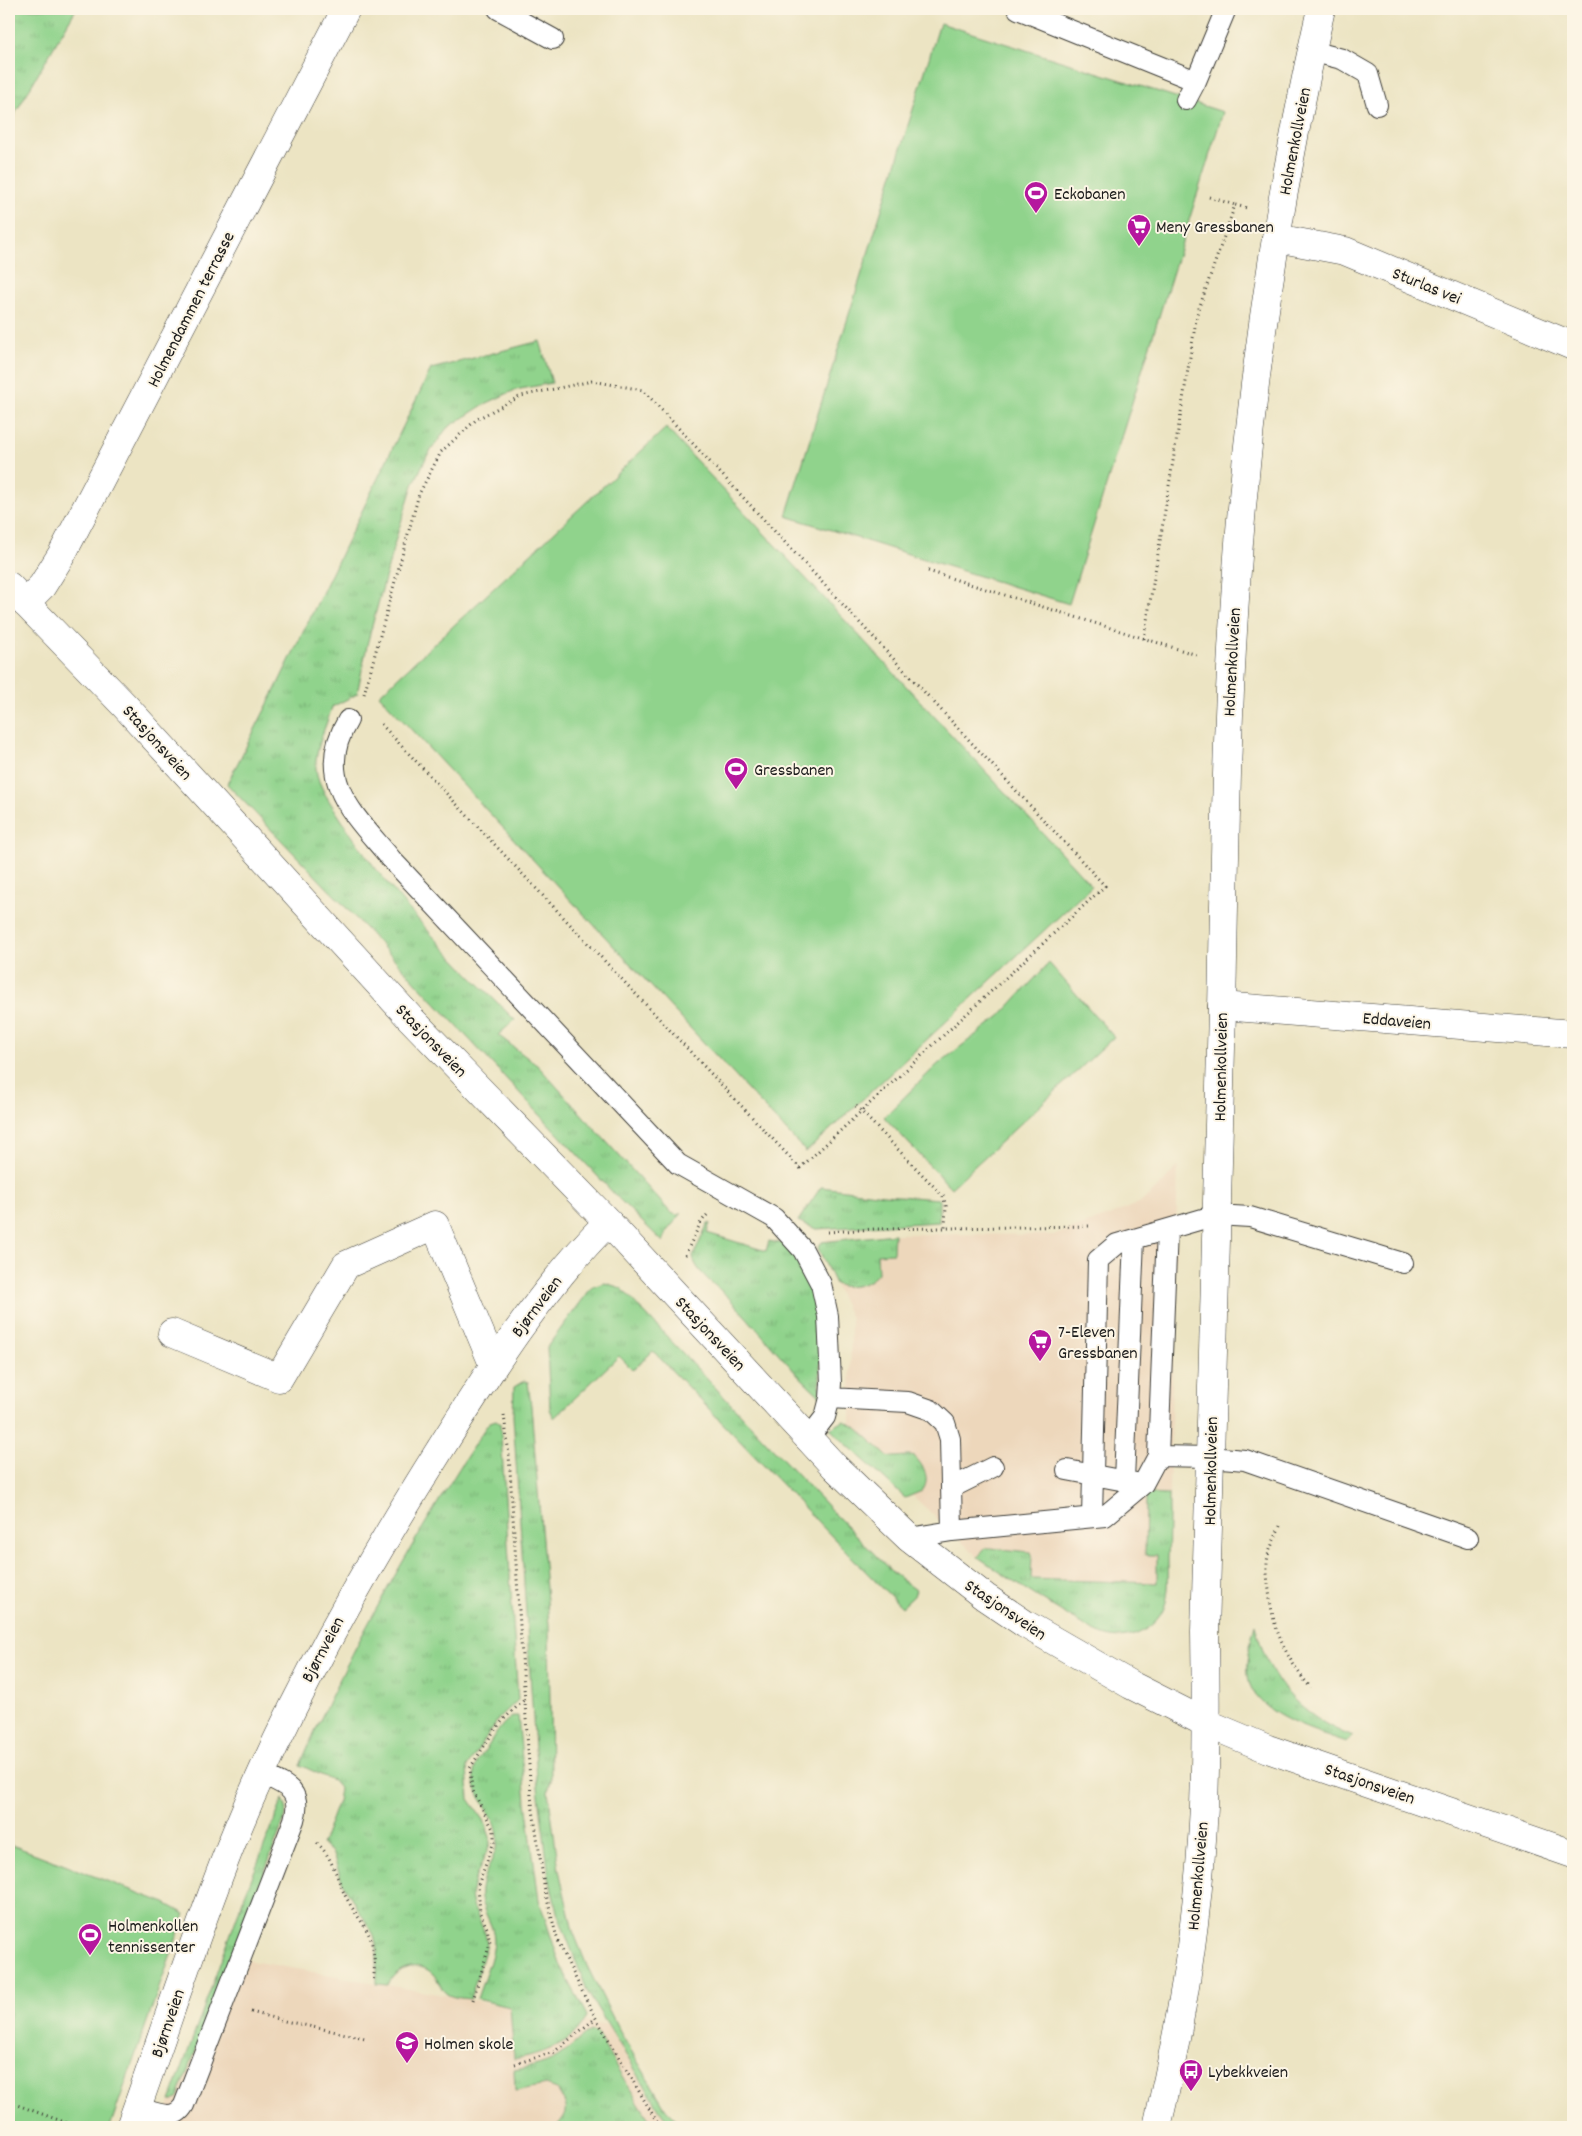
<svg xmlns="http://www.w3.org/2000/svg" width="1582" height="2136" viewBox="0 0 1582 2136" font-family="Dekko,sans-serif">
	<style>
		.built { fill: #edd7bb }
		.grass { fill: url(#grass-tufts); stroke: #567854 }
		.pitch { fill: #90d38c; stroke: #567854 }
		.lines { fill: none; stroke-linecap: round; stroke-linejoin: round }
		.service-casing { stroke: #3b3a35; stroke-width: 22 }
		.minor-casing { stroke: #3b3a35; stroke-width: 29 }
		.tertiary-casing { stroke: #3b3a35; stroke-width: 29 }
		.secondary-casing { stroke: #3b3a35; stroke-width: 29 }
		.path { stroke: #3b3a35; stroke-width: 3; stroke-dasharray: 1 4; stroke-linecap: butt }
		.service { stroke: #fff; stroke-width: 20 }
		.minor { stroke: #fff; stroke-width: 28 }
		.tertiary { stroke: #fff; stroke-width: 28 }
		.secondary { stroke: #fff; stroke-width: 28 }
		.labels { text-anchor: middle; stroke-width: 4; stroke-linejoin: round; paint-order: stroke }
		.street-label { font-size: 18px; fill: #1c1c1c; stroke: #fcf5e5 }
		.poi-label { font-size: 18px; fill: #1c1c1c; stroke: #fcf5e5; text-anchor: start }
	</style>
	<defs>
		<pattern id="grass-tufts" width="24" height="20" patternUnits="userSpaceOnUse" patternTransform="scale(1.25)"><rect width="24" height="20" fill="#90d38c"/><path d="M3 7l-1-3M5 7V3M7 7l1-3M15 17l-1-3M17 17v-4M19 17l1-3" fill="none" stroke="#7cb578"/></pattern>
	</defs>
	<rect width="100%" height="100%" fill="#fcf5e5"/>
	<filter id="ink" filterUnits="userSpaceOnUse"><feTurbulence type="fractalNoise" baseFrequency=".02" numOctaves="2"/><feDisplacementMap in="SourceGraphic" scale="10" xChannelSelector="R" yChannelSelector="G"/><feConvolveMatrix kernelMatrix="1 2 1 2 8 2 1 2 1" color-interpolation-filters="sRGB"/></filter>
	<filter id="wash" filterUnits="userSpaceOnUse"><feTurbulence type="fractalNoise" baseFrequency=".0096" numOctaves="4" result="noise"/><feDisplacementMap in="SourceGraphic" scale="20" xChannelSelector="R" yChannelSelector="G"/><feGaussianBlur stdDeviation="1.12" result="paint"/><feColorMatrix in="noise" values="0 0 0 0 0 0 0 0 0 0 0 0 0 0 0 0 0 1.4 0 .05"/><feComposite in="paint" operator="in"/></filter>
	<g filter="url(#wash)">
		<rect width="100%" height="100%" fill="#ece4c3"/>
		<!-- built -->
		<path class="built" d="M1178,1165L1169,1495L1148,1494L1146,1499L1145,1555H1157V1584L1030,1579L1032,1554L986,1548L978,1557L912,1495L922,1491L927,1480L925,1472L915,1457L908,1455L893,1458L887,1456L850,1423L851,1318L820,1253L819,1244L827,1240L894,1234L1055,1235L1109,1216L1141,1202L1164,1182Z
			M223,1956L477,2001L608,2026L670,2127H161Z"/>
		<!-- grass -->
		<path class="grass" d="M9,9H76L9,124Z
			M540,341L552,383L515,390L483,405L447,428L427,456L413,485L396,538L368,641L357,694L332,707C327,724 314,751 316,769C318,786 330,802 339,816C387,892 451,957 515,1020L498,1035L538,1066L671,1213L677,1215L682,1213L667,1231L663,1242L619,1199L337,898L227,784L274,692L431,369Z
			M821,1187L884,1195L939,1199V1222L816,1229L798,1221Z
			M710,1223L707,1233L766,1251L769,1241L789,1245C794,1252 800,1259 804,1267C826,1304 819,1355 820,1396C786,1365 759,1330 728,1297C717,1286 696,1273 693,1257L707,1225Z
			M894,1234L893,1253L877,1254L878,1273C869,1285 849,1290 835,1284L818,1248L822,1242Z
			M605,1283L621,1288L832,1511L893,1573L916,1590L914,1596L902,1607L874,1580L653,1351L633,1370L619,1356L554,1418L550,1409L547,1347L592,1287Z
			M524,1381L528,1382L531,1406L549,1625L551,1781L548,1791L559,1870L573,1931L587,1966L620,2032L666,2109L684,2127H673L661,2112L588,1993L557,1912L549,1877L537,1779L513,1416L514,1387Z
			M496,1420L500,1423L501,1435L518,1700L499,1718L467,1767L469,1799L484,1820L490,1837V1844L474,1881L471,1896L473,1906L485,1933L487,1944L470,1999C462,1998 453,1998 447,1994C440,1989 439,1980 433,1974C419,1960 395,1967 388,1985L377,1984V1948L374,1935L343,1884L332,1852L322,1844L338,1801L340,1789L332,1780L300,1765C351,1646 415,1536 485,1428L490,1422Z
			M844,1421L856,1427L887,1456C896,1459 905,1454 915,1457C924,1466 931,1480 922,1491L905,1498L830,1429Z
			M1148,1494L1169,1495C1169,1516 1169,1538 1168,1559C1168,1575 1170,1593 1164,1608C1156,1628 1129,1643 1107,1636C1093,1632 1080,1623 1067,1615C1036,1597 1007,1577 978,1557L986,1548H990L1030,1552L1032,1554L1031,1579L1157,1583V1555H1145L1146,1499Z
			M1255,1624C1268,1681 1298,1715 1353,1737L1347,1742C1318,1732 1262,1717 1250,1685C1244,1670 1251,1639 1255,1624Z
			M514,1716H518L526,1802L539,1900L560,1964L587,2016C577,2042 539,2055 514,2059L510,2007L477,1999C482,1982 494,1957 494,1940C494,1922 478,1908 481,1889C483,1872 497,1856 498,1839C499,1814 467,1794 475,1768C477,1760 484,1752 489,1745C495,1735 503,1721 514,1716Z
			M283,1799L287,1810L285,1818L178,2097L174,2101H170L243,1900Z
			M591,2031L596,2032L617,2068L654,2127H556C571,2110 568,2108 557,2089L546,2085L515,2091L514,2070C531,2067 549,2064 563,2053C573,2046 580,2037 591,2031Z"/>
		<!-- pitch -->
		<path class="pitch" d="M940,23L1223,112L1069,604L786,516Z
			M666,428L1092,886L806,1152L379,695Z
			M1049,963L1114,1037L951,1188L884,1117L937,1065L1000,1016Z
			M9,1844L165,1903L185,1914L110,2127H9Z"/>
	</g>
	<g filter="url(#ink)">
		<g class="lines">
			<!-- service casing -->
			<g class="service-casing">
				<path id="service" d="M498,9L553,39
					M1018,9L1196,81L1226,9
					M1311,51L1342,59L1368,74L1377,105
					M1186,100L1196,81
					M348,720C312,780 356,816 392,860L678,1164L774,1218L803,1250L821,1284L828,1316L831,1383L830,1398L825,1417L808,1439
					M830,1398L908,1402L931,1410L945,1423L950,1439L952,1531
					M1158,1456L1167,1230
					M1067,1470L1136,1483
					M1124,1480L1134,1239
					M951,1488L993,1467
					M1092,1517L1098,1260L1117,1244L1216,1215L1250,1217L1403,1263
					M909,1538L952,1531L1105,1516L1143,1484L1158,1456L1210,1457L1245,1460L1468,1538
					M137,2107C155,2112 174,2123 184,2105L294,1820C303,1790 286,1785 262,1774"/>
			</g>
			<!-- minor casing -->
			<g class="minor-casing">
				<path id="minor" d="M1276,238L1345,251L1573,346
					M25,603L42,586L62,554L346,9
					M1222,1006L1573,1034
					M172,1333L279,1378L346,1265L435,1225L493,1364
					M130,2127C166,2028 197,1927 237,1830C292,1697 363,1572 439,1451C490,1370 540,1290 608,1222"/>
			</g>
			<!-- tertiary casing -->
			<g class="tertiary-casing">
				<path id="tertiary" d="M9,586L125,706L411,1019L608,1222L835,1467L909,1538L985,1597L1025,1624L1131,1685L1206,1723L1268,1749L1573,1854"/>
			</g>
			<!-- secondary casing -->
			<g class="secondary-casing">
				<path id="secondary" d="M1157,2127C1182,2022 1199,1914 1204,1806C1206,1748 1206,1690 1205,1632C1211,1425 1217,1217 1222,1010C1225,867 1226,726 1236,584C1249,391 1278,197 1321,9"/>
			</g>
			<!-- path -->
			<path class="path" d="M1209,197L1235,205
				M928,571L1197,655
				M1144,639L1197,314L1235,205L1247,208
				M364,694L419,494L441,452L477,419L521,396L592,381L643,390L1105,886L800,1168L379,722
				M856,1106L943,1196L946,1206L945,1228
				M828,1232L874,1229L1089,1226
				M685,1255L701,1222L707,1215
				M504,1415L509,1455L531,1796L545,1891L557,1938L569,1965L593,2013L660,2127
				M1280,1526C1276,1536 1271,1546 1268,1555C1266,1566 1267,1579 1269,1590C1272,1628 1286,1659 1311,1688
				M317,1843C335,1859 337,1884 350,1904C357,1917 369,1929 372,1944C375,1957 375,1970 373,1983
				M473,2000L490,1943L487,1928L480,1913L478,1885L494,1842V1831L472,1789L470,1768L494,1731L505,1718L524,1700
				M251,2012L285,2021L365,2038
				M515,2064L554,2052L596,2018
				M9,2102L78,2127"/>
			<!-- service -->
			<use href="#service" class="service"/>
			<!-- minor -->
			<use href="#minor" class="minor"/>
			<!-- tertiary -->
			<use href="#tertiary" class="tertiary"/>
			<!-- secondary -->
			<use href="#secondary" class="secondary"/>
		</g>
	</g>
	<!-- icons -->
	<defs>
		<g id="stadium-pin" transform="scale(1.25)"><path d="M0 17L-7.5 6A9.5 9.5 0 1 1 7.5 6Z" fill="#b5179e" stroke="#fcf5e5"/><path d="M0-5a6.5 5 0 1 0 0 10a6.5 5 0 1 0 0-10ZM-3.5-1.8h7v3.6h-7Z" fill="#fff"/></g>
		<g id="supermarket-pin" transform="scale(1.25)"><path d="M0 17L-7.5 6A9.5 9.5 0 1 1 7.5 6Z" fill="#b5179e" stroke="#fcf5e5"/><path d="M-6-5.5h2.5l.6 2H6L4.5 2H-2.5L-4.4-4H-6ZM-1.5 3.2a1.3 1.3 0 1 0 .1 0ZM3 3.2a1.3 1.3 0 1 0 .1 0Z" fill="#fff"/></g>
		<g id="school-pin" transform="scale(1.25)"><path d="M0 17L-7.5 6A9.5 9.5 0 1 1 7.5 6Z" fill="#b5179e" stroke="#fcf5e5"/><path d="M0-5L7-2L0 1L-7-2ZM-4 1L0 2.5L4 1V4Q0 6-4 4Z" fill="#fff"/></g>
		<g id="bus-pin" transform="scale(1.25)"><path d="M0 17L-7.5 6A9.5 9.5 0 1 1 7.5 6Z" fill="#b5179e" stroke="#fcf5e5"/><path d="M-5-6H5V4H4V6H2V4H-2V6H-4V4H-5ZM-3.5-4V0h7V-4ZM-3.5 1.2v1.5H-2V1.2ZM2 1.2v1.5H3.5V1.2Z" fill="#fff"/></g>
	</defs>
	<g fill-rule="evenodd">
		<use href="#stadium-pin" x="1036" y="193"/>
		<use href="#supermarket-pin" x="1139" y="226"/>
		<use href="#stadium-pin" x="736" y="769"/>
		<use href="#supermarket-pin" x="1040" y="1341"/>
		<use href="#stadium-pin" x="90" y="1935"/>
		<use href="#school-pin" x="407" y="2043"/>
		<use href="#bus-pin" x="1191" y="2071"/>
	</g>
	<g class="labels">
		<!-- street labels -->
		<g class="street-label">
			<text transform="translate(1294 141) rotate(-79)" y="6">Holmenkollveien</text>
			<text transform="translate(1427 285) rotate(22)" y="6">Sturlas vei</text>
			<text transform="translate(190 309) rotate(-63)" y="6">Holmendammen terrasse</text>
			<text transform="translate(1231 662) rotate(-87)" y="6">Holmenkollveien</text>
			<text transform="translate(158 742) rotate(48)" y="6">Stasjonsveien</text>
			<text transform="translate(1397 1020) rotate(5)" y="6">Eddaveien</text>
			<text transform="translate(432 1040) rotate(46)" y="6">Stasjonsveien</text>
			<text transform="translate(1220 1067) rotate(-89)" y="6">Holmenkollveien</text>
			<text transform="translate(536 1306) rotate(-53)" y="6">Bjørnveien</text>
			<text transform="translate(711 1333) rotate(47)" y="6">Stasjonsveien</text>
			<text transform="translate(1210 1471) rotate(-89)" y="6">Holmenkollveien</text>
			<text transform="translate(1006 1609) rotate(34)" y="6">Stasjonsveien</text>
			<text transform="translate(322 1649) rotate(-62)" y="6">Bjørnveien</text>
			<text transform="translate(1370 1783) rotate(19)" y="6">Stasjonsveien</text>
			<text transform="translate(1197 1876) rotate(-85)" y="6">Holmenkollveien</text>
			<text transform="translate(167 2023) rotate(-71)" y="6">Bjørnveien</text>
		</g>
		<!-- poi labels -->
		<g class="poi-label">
			<text x="1054" y="199">Eckobanen</text>
			<text x="1156" y="232">Meny Gressbanen</text>
			<text x="754" y="775">Gressbanen</text>
			<text x="1058" y="1337">7-Eleven<tspan x="1058" dy="21">Gressbanen</tspan></text>
			<text x="108" y="1931">Holmenkollen<tspan x="108" dy="21">tennissenter</tspan></text>
			<text x="424" y="2049">Holmen skole</text>
			<text x="1208" y="2077">Lybekkveien</text>
		</g>
	</g>
	<!-- margin -->
	<rect width="1582" height="2136" fill="none" stroke="#fcf5e5" stroke-width="30"/>
</svg>
